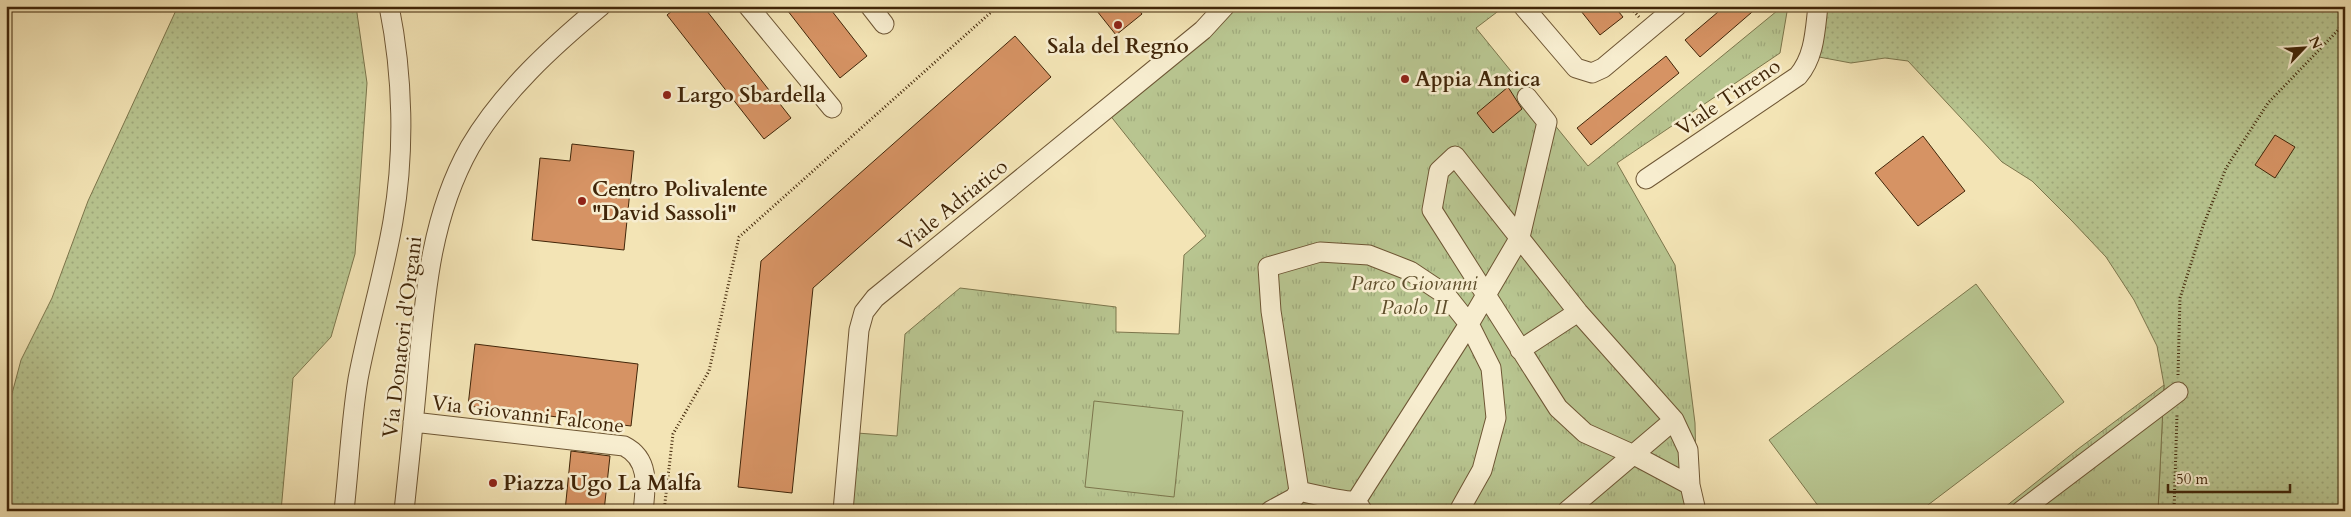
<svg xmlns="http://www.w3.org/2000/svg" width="2351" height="517" viewBox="0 0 2351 517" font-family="Cardo,serif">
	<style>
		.grass { fill: url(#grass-dots); stroke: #7c764c }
		.park { fill: url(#park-tufts); stroke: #7c764c }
		.garden { fill: #b8c590; stroke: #7c764c }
		.building { fill: #d69364; stroke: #412609 }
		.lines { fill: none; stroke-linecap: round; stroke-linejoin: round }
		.minor-casing { stroke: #6e5634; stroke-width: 21 }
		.path { stroke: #412609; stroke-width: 3; stroke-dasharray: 1 2.5; stroke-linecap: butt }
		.minor { stroke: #f7edcf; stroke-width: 19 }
		.poi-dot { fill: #8f2418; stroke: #f7edcf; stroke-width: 2 }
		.labels { text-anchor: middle; stroke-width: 5; stroke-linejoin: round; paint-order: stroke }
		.poi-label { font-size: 21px; font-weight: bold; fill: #412609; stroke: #f7edcf; text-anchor: start }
		.street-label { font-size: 21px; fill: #412609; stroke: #f7edcf }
		.park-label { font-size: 21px; font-style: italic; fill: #5f4e2b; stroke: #f7edcf }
	</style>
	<defs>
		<pattern id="grass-dots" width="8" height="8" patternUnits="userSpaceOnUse" patternTransform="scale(1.25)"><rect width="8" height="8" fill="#b8c590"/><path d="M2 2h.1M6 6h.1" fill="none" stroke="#9fa97b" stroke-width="1.8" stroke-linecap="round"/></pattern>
		<pattern id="park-tufts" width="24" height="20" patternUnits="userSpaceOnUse" patternTransform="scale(1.25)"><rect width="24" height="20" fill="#b8c590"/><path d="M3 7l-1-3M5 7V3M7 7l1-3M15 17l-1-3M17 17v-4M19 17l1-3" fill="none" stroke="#9fa97b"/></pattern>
	</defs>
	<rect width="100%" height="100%" fill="#f3e4b5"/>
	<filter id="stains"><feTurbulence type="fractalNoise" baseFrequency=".004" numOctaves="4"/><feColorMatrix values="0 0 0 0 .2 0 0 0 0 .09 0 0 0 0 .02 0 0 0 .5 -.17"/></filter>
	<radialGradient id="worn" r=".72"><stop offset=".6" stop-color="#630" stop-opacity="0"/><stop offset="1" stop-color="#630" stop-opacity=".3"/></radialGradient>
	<!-- grass -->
	<path class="grass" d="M178,6H356L367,83L355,254L331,337L293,378L281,511H6V416L21,360L52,298L88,201Z
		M1824,6H2345V511H2158L2164,385L2157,346L2134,300L2106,257L2072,221L2032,181L2002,162L1908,61L1885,58L1851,63L1819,57Z"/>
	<!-- park -->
	<path class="park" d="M1235,6H1505L1476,28L1588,166L1783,6H1788L1780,53L1617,163L1675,265L1695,423L1696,468L1704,511H849L857,433L897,436L905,334L960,288L1116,307V332L1179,334L1184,255L1206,236L1109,114Z
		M2164,385L2158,511H2000L2078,449Z"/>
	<!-- garden -->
	<path class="garden" d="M1976,284L2064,402L1920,511H1822L1769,440Z
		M1094,401L1183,411L1174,497L1085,487Z"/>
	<!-- building -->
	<path class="building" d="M678,6H703L791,118L764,139L667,15Z
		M784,6H828L867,56L840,78Z
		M1093,6H1136L1142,14L1116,35Z
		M1577,6H1614L1623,17L1600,35Z
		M1725,6H1759L1700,57L1685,40Z
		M1015,36L1051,77L813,288L792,493L738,487L761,261Z
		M1666,56L1679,73L1591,145L1577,128Z
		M1508,87L1522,109L1493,133L1477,113Z
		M2275,135L2295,147L2275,178L2255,165Z
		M1923,136L1965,191L1918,226L1875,173Z
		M572,144L634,151L624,250L532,240L540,158L570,161Z
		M475,344L638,364L631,426L468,406Z
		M571,451L610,456L604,511H565Z"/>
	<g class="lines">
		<!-- minor casing -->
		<g class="minor-casing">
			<path id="minor" d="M748,6L832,108
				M870,6L884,24
				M1523,6L1576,68L1592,73L1603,68L1677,6
				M1646,179L1798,76C1815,56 1815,30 1818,6
				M1520,350L1578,312
				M413,422L624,446C650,459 646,486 643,511
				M1690,485L1634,455L1585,433L1558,408L1432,210L1439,171L1455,156L1578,312L1674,420L1688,450L1690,485L1696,511
				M1299,491L1271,311L1268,267L1320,252L1369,255L1410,271L1446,295L1469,324L1491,368L1496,418L1482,470L1459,511
				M1356,501L1469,324L1520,237L1547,122L1527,97
				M344,511C349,467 351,422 358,379C368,326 384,274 393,221C405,152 403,75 389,6
				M404,511C409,464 414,418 418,371C425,294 431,216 470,147C502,92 553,46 601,6
				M843,511L859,330L864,312L875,298L1203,30L1225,6
				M1270,511L1294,498L1299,491C1313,494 1344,502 1356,501L1362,510
				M1567,511L1674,420
				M2021,511L2178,392"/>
		</g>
		<!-- path -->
		<path class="path" d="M1629,6L1639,17
			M2178,375L2180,298L2203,226L2226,168L2268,103L2345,23
			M664,511L673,434L709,371L739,237L998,6
			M2174,511L2177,414"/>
		<!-- minor -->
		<use href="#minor" class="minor"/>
	</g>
	<!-- markers -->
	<g class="poi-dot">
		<circle cx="1118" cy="25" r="5"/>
		<circle cx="1405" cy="79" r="5"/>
		<circle cx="667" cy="95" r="5"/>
		<circle cx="582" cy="201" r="5"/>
		<circle cx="493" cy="483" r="5"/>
	</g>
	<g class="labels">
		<!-- poi labels -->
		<g class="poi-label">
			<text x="1118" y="53" text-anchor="middle">Sala del Regno</text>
			<text x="1415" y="86">Appia Antica</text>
			<text x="677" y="102">Largo Sbardella</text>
			<text x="592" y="196">Centro Polivalente<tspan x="592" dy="24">"David Sassoli"</tspan></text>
			<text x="503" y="490">Piazza Ugo La Malfa</text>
		</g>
		<!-- street labels -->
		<g class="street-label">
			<text transform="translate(1728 97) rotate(-34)" y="7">Viale Tirreno</text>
			<text transform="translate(953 205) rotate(-39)" y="7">Viale Adriatico</text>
			<text transform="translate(402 337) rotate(-83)" y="7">Via Donatori d'Organi</text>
			<text transform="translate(528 414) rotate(7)" y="7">Via Giovanni Falcone</text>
		</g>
		<!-- park labels -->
		<g class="park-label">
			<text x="1414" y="290">Parco Giovanni<tspan x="1414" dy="24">Paolo II</tspan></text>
		</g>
	</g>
	<!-- margin -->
	<rect width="2351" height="517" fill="none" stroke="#f3e4b5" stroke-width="25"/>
	<rect x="8" y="8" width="2336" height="502" fill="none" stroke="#412609" stroke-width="2.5"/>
	<rect x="12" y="12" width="2326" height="492" fill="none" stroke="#412609"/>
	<!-- north arrow -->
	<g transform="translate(2304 48) rotate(65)" stroke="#f7edcf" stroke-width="4" paint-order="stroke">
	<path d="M0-4L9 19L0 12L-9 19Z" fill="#412609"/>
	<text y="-8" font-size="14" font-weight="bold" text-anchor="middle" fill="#412609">N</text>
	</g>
	<!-- scale -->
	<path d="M2168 484v8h122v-8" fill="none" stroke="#412609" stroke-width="2.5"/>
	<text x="2176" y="484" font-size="15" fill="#412609" stroke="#f7edcf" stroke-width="4" paint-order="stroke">50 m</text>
	<rect width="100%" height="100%" filter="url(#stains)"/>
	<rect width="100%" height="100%" fill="url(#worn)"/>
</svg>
